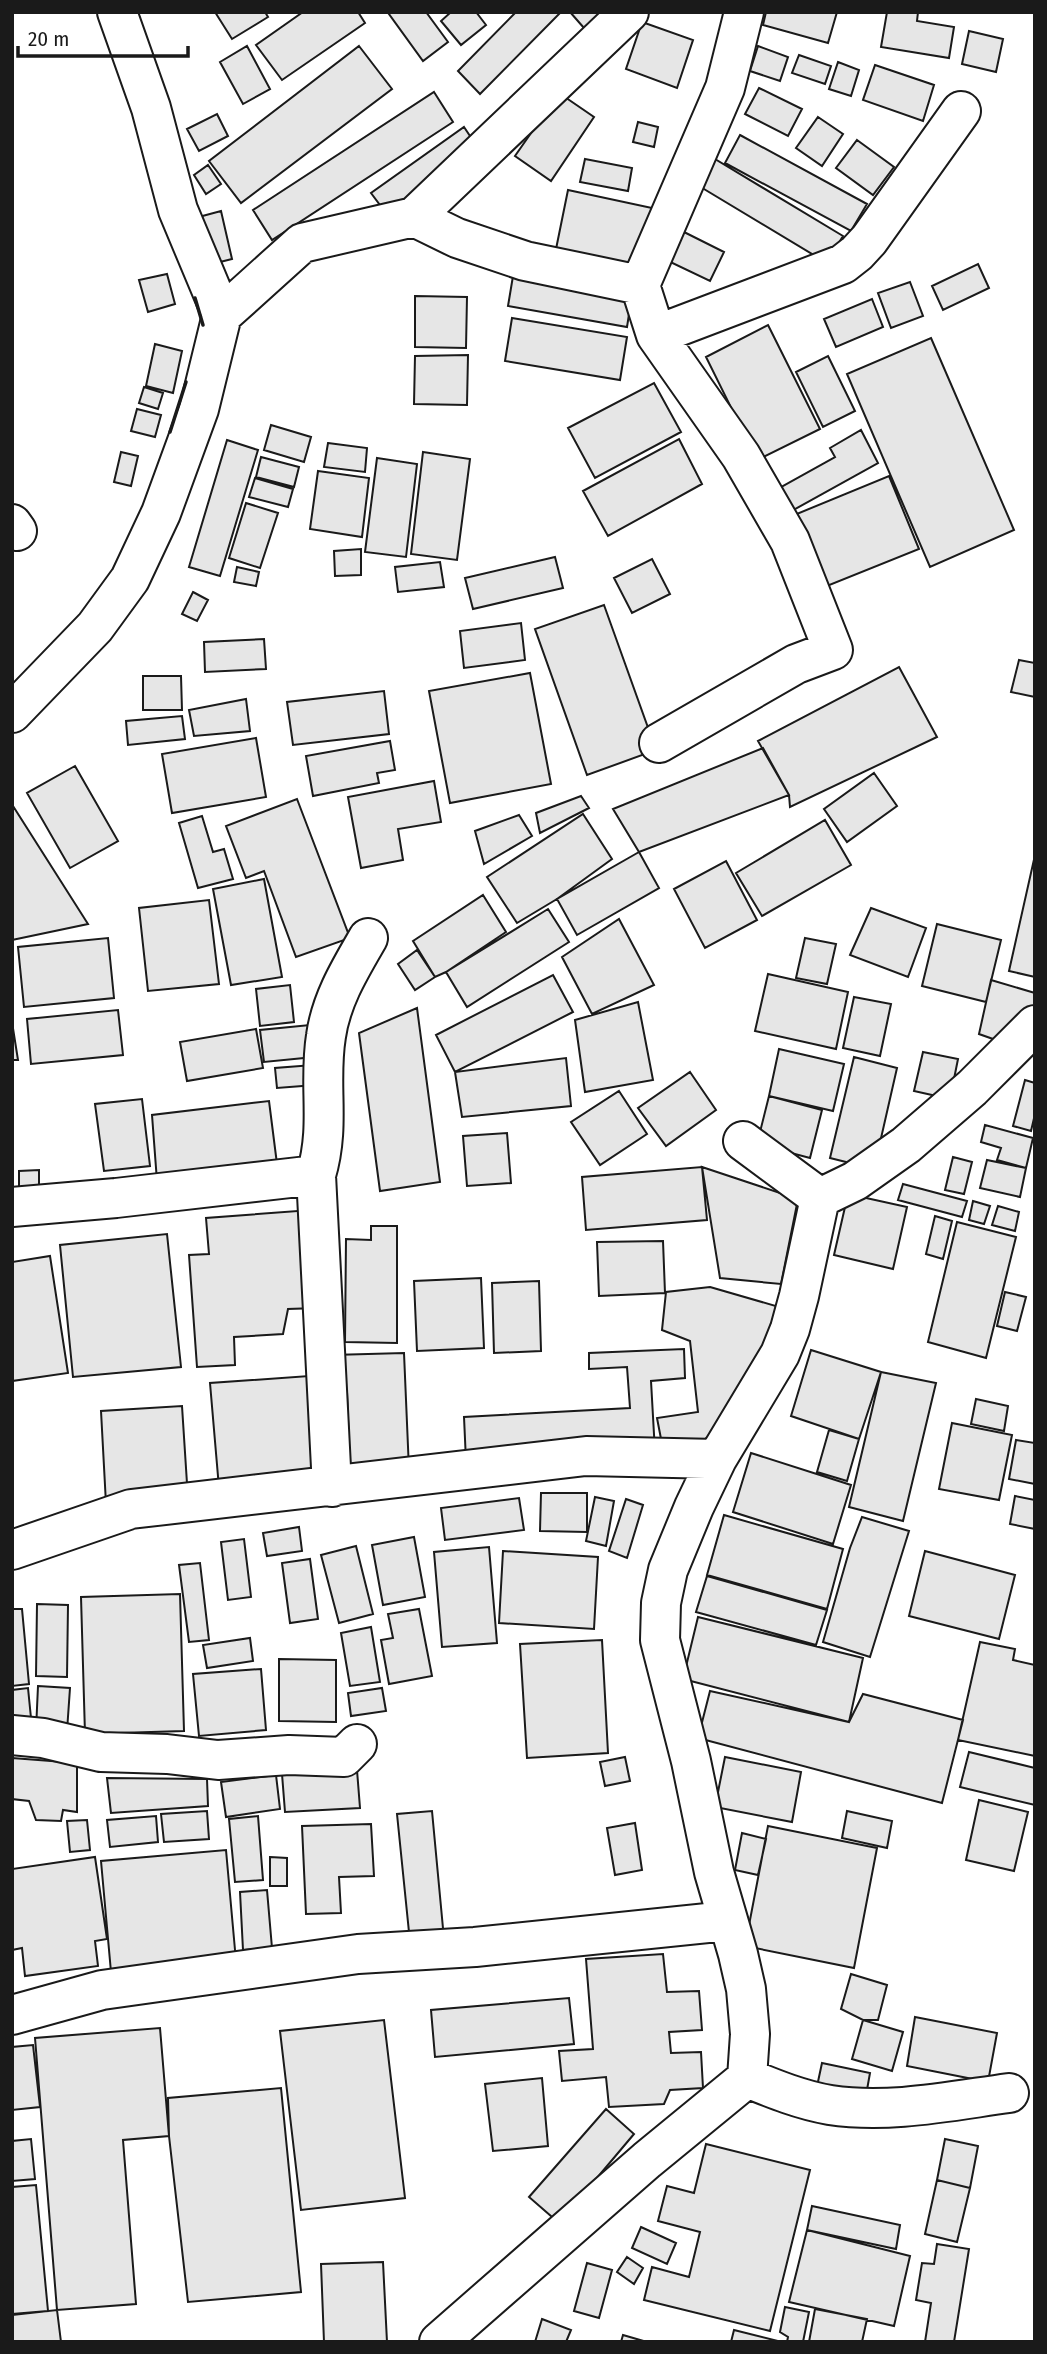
<svg xmlns="http://www.w3.org/2000/svg" width="1047" height="2354" viewBox="0 0 1047 2354" font-family="'Fira Sans Condensed',sans-serif">
	<style>
		.building { fill: #e6e6e6; stroke: #1a1a1a; stroke-width: 2 }
		.lines { fill: none; stroke-linecap: round; stroke-linejoin: round }
		.street-casing { stroke: #1a1a1a; stroke-width: 42 }
		.street { stroke: #fff; stroke-width: 38 }
		.wall { stroke: #1a1a1a; stroke-width: 3.5 }
	</style>
	<rect width="100%" height="100%" fill="#fff"/>
	<!-- building -->
	<path class="building" d="M215,12H265L268,17L232,39Z
		M303,12H358L365,23L282,80L256,45Z
		M391,12H426L448,42L423,61L389,14Z
		M451,12H476L486,25L461,45L441,21Z
		M516,12H561L480,94L458,71Z
		M570,12L617,13L591,36Z
		M766,12H837L828,43L763,25Z
		M887,12H918L917,21L954,27L949,58L881,47Z
		M642,22L693,40L677,88L626,69Z
		M969,31L1003,39L996,72L962,64Z
		M247,46L270,89L243,104L220,62Z
		M359,46L392,89L241,203L209,161Z
		M758,46L788,57L780,81L750,71Z
		M799,55L831,66L825,84L792,73Z
		M838,62L859,70L851,96L829,89Z
		M875,65L934,85L923,121L863,100Z
		M759,88L802,109L788,136L745,114Z
		M434,92L453,122L272,240L253,210Z
		M559,93L594,117L551,181L515,156Z
		M217,114L228,136L199,151L187,129Z
		M818,117L843,134L822,166L796,148Z
		M638,122L658,127L654,147L633,142Z
		M464,127L480,151L389,217L371,193Z
		M740,135L867,204L851,231L725,163Z
		M857,140L894,167L873,195L836,168Z
		M705,153L843,236L827,263L689,180Z
		M585,159L632,168L628,191L580,182Z
		M208,165L221,184L206,194L194,175Z
		M568,190L652,208L639,271L555,254Z
		M221,211L232,259L208,265L195,218Z
		M678,229L724,252L710,281L664,259Z
		M978,264L989,288L943,310L932,286Z
		M514,270L633,289L627,327L508,306Z
		M167,274L175,304L148,312L139,280Z
		M910,282L923,316L891,328L878,293Z
		M415,296L467,297L466,348L415,347Z
		M872,299L883,327L836,347L824,319Z
		M512,318L627,337L620,380L505,361Z
		M768,325L820,429L757,460L706,357Z
		M931,338L1014,530L930,567L847,374Z
		M155,344L182,351L173,393L146,386Z
		M468,355L467,405L414,404L415,356Z
		M828,356L855,411L823,427L796,372Z
		M654,383L681,432L595,478L568,428Z
		M144,387L163,393L158,409L139,403Z
		M137,409L161,415L155,437L131,431Z
		M271,425L311,437L304,462L264,450Z
		M861,430L878,463L779,518L767,495L835,457L830,448Z
		M679,439L702,484L608,536L583,491Z
		M227,440L258,450L220,576L189,567Z
		M328,443L367,448L365,472L324,467Z
		M121,452L138,456L131,486L114,482Z
		M423,452L470,459L457,560L411,554Z
		M261,457L299,467L294,487L256,477Z
		M377,458L417,464L406,557L365,552Z
		M318,471L369,478L362,537L310,529Z
		M889,476L919,549L817,590L787,518Z
		M255,478L293,489L288,507L249,497Z
		M246,503L278,513L260,568L229,558Z
		M361,549V575L335,576L334,551Z
		M555,557L563,588L473,609L465,578Z
		M652,559L670,594L632,613L614,578Z
		M440,562L444,587L398,592L395,567Z
		M237,567L259,572L256,586L234,582Z
		M193,592L208,600L197,621L182,614Z
		M604,605L656,750L587,775L535,629Z
		M521,623L525,660L464,668L460,631Z
		M264,639L266,669L205,672L204,642Z
		M1019,660L1035,663V697L1011,692Z
		M899,667L937,737L790,807L789,795L758,741Z
		M530,673L551,784L450,803L429,691Z
		M143,676H181L182,710H143Z
		M384,691L389,734L293,745L287,702Z
		M246,699L250,731L194,736L189,710Z
		M182,716L185,739L128,745L126,721Z
		M256,738L266,797L172,813L162,754Z
		M390,741L395,770L377,773L379,783L313,796L306,756Z
		M763,748L789,795L639,852L613,809Z
		M75,766L118,841L70,868L27,793Z
		M874,773L897,806L847,842L824,809Z
		M434,781L441,822L398,829L403,860L361,868L348,797Z
		M581,796L589,808L540,833L536,813Z
		M297,799L350,938L296,957L264,871L246,878L226,826Z
		M13,806L88,924L12,940Z
		M583,814L612,859L557,899L517,923L487,877Z
		M519,815L532,836L484,864L475,831Z
		M202,816L213,852L224,849L233,879L198,888L179,823Z
		M825,820L851,865L762,916L736,873Z
		M639,852L659,888L577,935L557,899Z
		M1035,855V977L1009,971Z
		M726,861L757,920L705,948L674,889Z
		M264,879L282,977L231,985L213,889Z
		M483,895L506,932L446,972L435,977L413,941Z
		M209,900L219,984L148,991L139,908Z
		M871,908L926,928L908,977L850,955Z
		M548,909L569,942L467,1007L446,972Z
		M619,919L654,985L592,1014L562,957Z
		M937,924L1001,940L986,1002L922,986Z
		M108,938L114,998L24,1007L18,947Z
		M805,938L836,944L827,984L796,978Z
		M417,950L435,977L415,990L398,964Z
		M768,974L848,992L836,1049L755,1031Z
		M553,975L573,1012L455,1072L436,1035Z
		M991,980L1035,993V1013L1010,1045L979,1034Z
		M290,985L294,1022L260,1026L256,989Z
		M854,997L891,1004L880,1056L843,1048Z
		M638,1002L653,1080L585,1092L575,1020Z
		M417,1008L440,1182L380,1191L359,1033Z
		M118,1010L123,1055L31,1064L27,1019Z
		M12,1022L18,1060H12Z
		M320,1024L324,1056L264,1062L260,1030Z
		M256,1029L263,1068L187,1081L180,1042Z
		M779,1049L844,1064L833,1111L769,1096Z
		M923,1052L958,1059L950,1099L914,1091Z
		M854,1057L897,1068L874,1169L830,1158Z
		M566,1058L571,1106L462,1117L455,1072Z
		M313,1065L315,1085L277,1088L275,1068Z
		M690,1072L716,1110L666,1146L638,1108Z
		M1025,1080L1035,1083V1114L1031,1131L1013,1126Z
		M619,1091L647,1134L600,1165L571,1122Z
		M769,1096L822,1110L810,1158L757,1144Z
		M142,1099L150,1166L104,1171L95,1104Z
		M269,1101L277,1164L157,1181L152,1115Z
		M985,1125L1033,1138L1026,1168L997,1160L1001,1148L981,1142Z
		M507,1133L511,1183L467,1186L463,1136Z
		M953,1157L972,1162L964,1194L945,1190Z
		M987,1160L1026,1168L1020,1197L980,1188Z
		M702,1167L707,1220L586,1230L582,1177Z
		M702,1167L798,1199L781,1284L720,1278Z
		M39,1170V1202L19,1201V1171Z
		M903,1184L967,1201L962,1217L898,1200Z
		M848,1194L907,1207L893,1269L834,1255Z
		M973,1201L990,1206L984,1224L969,1220Z
		M998,1206L1019,1212L1015,1231L992,1225Z
		M311,1210L317,1308L288,1309L283,1334L234,1337L235,1365L197,1367L189,1255L209,1254L206,1218Z
		M935,1216L952,1221L943,1259L926,1254Z
		M957,1222L1016,1237L986,1358L928,1342Z
		M371,1226H397V1343L345,1342L346,1239L371,1240Z
		M167,1234L181,1367L73,1377L60,1245Z
		M663,1241L665,1293L599,1296L597,1242Z
		M50,1256L68,1373L12,1381V1262Z
		M481,1278L484,1348L417,1351L414,1281Z
		M539,1281L541,1351L494,1353L492,1283Z
		M710,1287L793,1311L724,1442L662,1444L657,1418L698,1412L690,1341L662,1330L666,1292Z
		M1005,1292L1026,1297L1017,1331L997,1326Z
		M684,1349L685,1378L651,1381L655,1452L466,1461L464,1417L630,1408L627,1367L589,1369V1353Z
		M811,1350L881,1372L859,1439L791,1416Z
		M404,1353L409,1470L350,1473L347,1392L334,1393L332,1355Z
		M881,1372L936,1383L903,1521L849,1507Z
		M309,1376L317,1481L219,1488L210,1383Z
		M976,1399L1008,1406L1004,1431L971,1424Z
		M182,1406L188,1499L106,1504L101,1411Z
		M952,1423L1012,1435L999,1500L939,1489Z
		M829,1430L859,1439L847,1481L817,1472Z
		M1016,1440L1035,1443V1484L1009,1479Z
		M751,1453L851,1485L833,1544L733,1512Z
		M541,1493H587V1532L540,1531Z
		M1015,1496L1035,1500V1529L1010,1524Z
		M595,1497L614,1501L606,1546L586,1541Z
		M519,1498L524,1530L445,1540L441,1508Z
		M626,1499L643,1505L627,1558L609,1551Z
		M724,1515L843,1549L827,1609L707,1575Z
		M862,1517L909,1531L870,1657L823,1642L850,1548Z
		M299,1527L302,1551L267,1556L263,1533Z
		M414,1537L425,1597L383,1605L372,1545Z
		M244,1539L251,1597L228,1600L221,1542Z
		M356,1546L373,1614L339,1623L321,1555Z
		M489,1547L497,1643L442,1647L434,1552Z
		M503,1551L598,1557L594,1629L499,1623Z
		M925,1551L1015,1575L999,1639L909,1616Z
		M310,1559L318,1619L290,1623L282,1563Z
		M200,1563L209,1640L189,1642L179,1565Z
		M707,1576L827,1610L816,1645L696,1612Z
		M180,1594L184,1731L85,1734L81,1597Z
		M37,1604L68,1605L67,1677L36,1676Z
		M12,1609H22L29,1684L12,1686Z
		M419,1609L432,1676L389,1684L381,1640L393,1638L388,1614Z
		M698,1617L863,1658L849,1722L683,1679Z
		M371,1627L380,1682L350,1686L341,1633Z
		M250,1638L253,1661L207,1668L203,1645Z
		M602,1640L608,1753L527,1758L520,1644Z
		M980,1642L1015,1649L1013,1660L1035,1665V1756L958,1740Z
		M279,1659L336,1660V1722L279,1721Z
		M261,1669L266,1730L199,1736L193,1674Z
		M38,1686L70,1688L67,1731L36,1730Z
		M28,1688L31,1718L12,1720V1690Z
		M382,1688L386,1711L351,1716L348,1693Z
		M710,1691L849,1722L863,1694L963,1720L942,1803L698,1738Z
		M969,1752L1035,1768V1805L960,1787Z
		M625,1757L630,1781L605,1786L600,1762Z
		M725,1757L801,1772L792,1822L715,1807Z
		M12,1758L77,1763V1812L63,1810L61,1821L36,1820L29,1801L12,1799Z
		M357,1770L360,1808L285,1812L282,1774Z
		M276,1775L280,1809L226,1817L221,1782Z
		M107,1778L207,1779L208,1806L111,1813Z
		M979,1800L1028,1812L1014,1871L966,1860Z
		M207,1811L209,1839L164,1842L161,1814Z
		M432,1811L444,1939L410,1942L397,1814Z
		M847,1811L892,1821L887,1848L842,1838Z
		M156,1816L158,1842L110,1847L107,1820Z
		M258,1816L263,1880L235,1882L229,1819Z
		M87,1820L90,1850L70,1852L67,1821Z
		M635,1823L642,1870L615,1875L607,1828Z
		M371,1824L374,1876L339,1877L341,1913L306,1914L302,1826Z
		M768,1826L877,1848L854,1968L745,1946Z
		M742,1833L766,1839L758,1875L735,1870Z
		M226,1850L236,1961L111,1972L101,1861Z
		M95,1857L107,1939L95,1941L98,1966L25,1976L22,1948L12,1950V1869Z
		M270,1857L287,1858V1886H270Z
		M267,1890L272,1948L243,1950L240,1892Z
		M663,1954L667,1992L699,1991L702,2030L669,2032L671,2053L701,2052L703,2088L670,2090L664,2104L609,2107L606,2077L562,2081L559,2051L593,2049L586,1959Z
		M851,1974L887,1985L878,2020H863L841,2009Z
		M569,1998L574,2044L435,2057L431,2010Z
		M915,2017L997,2033L988,2082L907,2066Z
		M384,2020L405,2198L301,2210L280,2031Z
		M863,2020L903,2032L892,2071L852,2059Z
		M160,2028L169,2136L123,2140L136,2304L57,2310L35,2038Z
		M33,2045L40,2107L12,2110V2047Z
		M822,2063L870,2073L865,2101L816,2091Z
		M542,2078L548,2146L493,2151L485,2084Z
		M281,2088L301,2292L188,2302L169,2136L168,2098Z
		M606,2109L634,2134L559,2223L529,2197Z
		M31,2139L35,2179L12,2181V2141Z
		M945,2139L978,2146L970,2188L937,2180Z
		M706,2144L810,2170L770,2331L644,2300L652,2267L689,2277L700,2232L658,2221L667,2186L694,2193Z
		M937,2180L970,2188L957,2242L925,2234Z
		M36,2185L48,2311L12,2314V2187Z
		M812,2206L900,2225L896,2249L807,2230Z
		M641,2227L676,2243L667,2264L632,2248Z
		M807,2230L910,2256L894,2326L789,2302Z
		M937,2244L969,2249L954,2342H925L931,2303L916,2300L922,2263L934,2264Z
		M627,2257L643,2268L634,2284L617,2272Z
		M383,2262L387,2342H324L321,2264Z
		M587,2263L612,2270L599,2318L574,2311Z
		M785,2307L809,2312L803,2342H787L788,2337L780,2332Z
		M815,2309L867,2319L862,2342H809Z
		M57,2310L61,2342H12V2315Z
		M542,2319L571,2330L566,2342H535Z
		M734,2330L778,2341V2342H731Z
		M623,2335L647,2342H621Z"/>
	<g class="lines">
		<!-- street casing -->
		<g class="street-casing">
			<path id="street" d="M414,217L457,238L525,261L640,285L656,335L741,456L790,541L833,650L796,664L659,743
				M640,285L725,88L744,12
				M222,315L302,243L414,217L629,12
				M656,335L843,264L857,253L869,240L961,111
				M12,524L17,531
				M12,713L95,627L130,579L161,513L199,409L222,315L178,210L151,108L117,12
				M316,1175L332,1487
				M820,1198L855,1181L906,1145L972,1088L1035,1025
				M12,1207L116,1198L316,1175C331,1125 318,1084 326,1036C331,1000 350,969 368,938
				M12,1550L131,1509L586,1456L717,1459
				M12,1735L43,1738L101,1752L167,1754L218,1760L289,1755L344,1757L357,1744
				M12,2015L102,1990L358,1954L475,1947L727,1921
				M747,2078C774,2089 801,2100 830,2105C889,2114 950,2101 1009,2093
				M439,2342L647,2160L747,2078L750,2034L746,1989L738,1954L714,1872L691,1761L660,1640L661,1603L668,1570L694,1507L717,1459L780,1354L790,1329L799,1296L820,1198L743,1141"/>
		</g>
		<!-- street -->
		<use href="#street" class="street"/>
		<!-- wall -->
		<path class="wall" d="M195,298L203,325
			M170,432L186,382"/>
	</g>
	<!-- border -->
	<rect width="1047" height="2354" fill="none" stroke="#1a1a1a" stroke-width="28"/>
	<!-- scale -->
	<path d="M18 46v10h170v-10" fill="none" stroke="#1a1a1a" stroke-width="3.5"/>
	<text x="28" y="46" font-size="21" fill="#1a1a1a" stroke="#ffffff" stroke-width="5" paint-order="stroke">20 m</text>
</svg>
